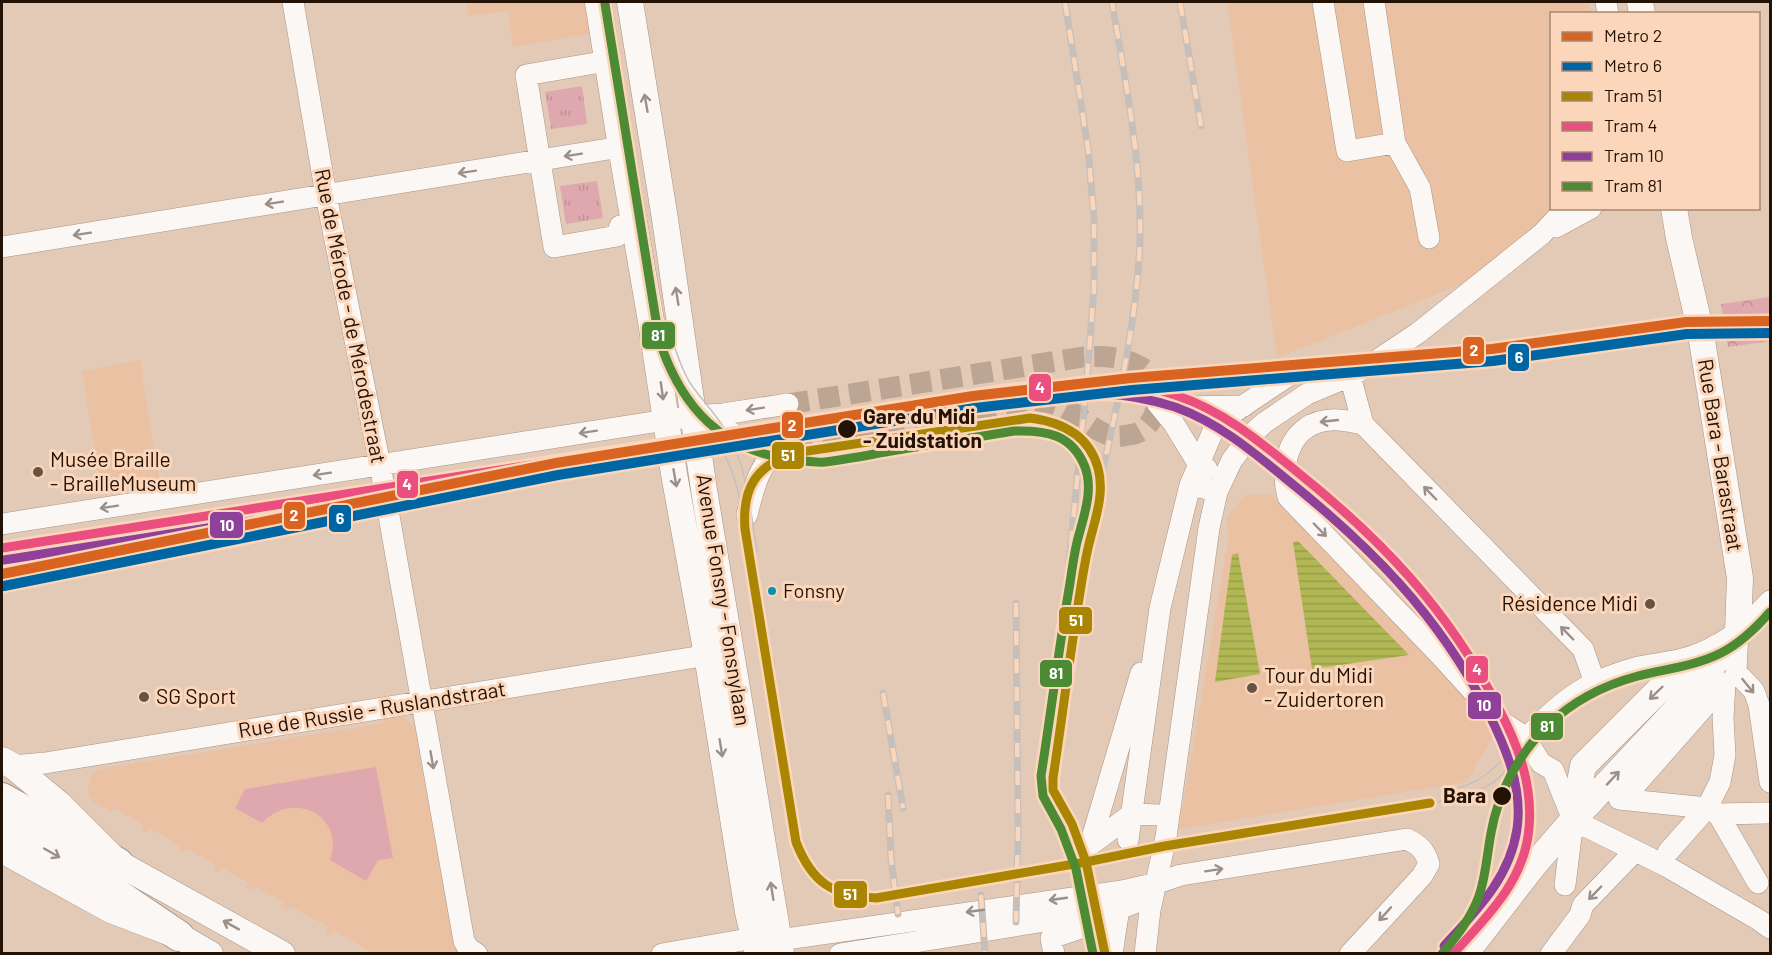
<svg xmlns="http://www.w3.org/2000/svg" width="1772" height="955" viewBox="0 0 1772 955" font-family="Barlow,sans-serif">
	<style>
		.built { fill: #eac1a3 }
		.grass { fill: url(#grass-tufts) }
		.park { fill: url(#park-crowns) }
		.garden { fill: #dfa8ae }
		.water { fill: url(#water-rules) }
		.lines { fill: none; stroke-linecap: round; stroke-linejoin: round }
		.minor-tunnel { stroke: #bda594; stroke-width: 21; stroke-dasharray: 21 10; stroke-linecap: butt }
		.minor-casing { stroke: #a89486; stroke-width: 22 }
		.major-casing { stroke: #a89486; stroke-width: 27 }
		.highway-casing { stroke: #a89486; stroke-width: 32 }
		.minor { stroke: #fbf7f4; stroke-width: 21 }
		.major { stroke: #fbf7f4; stroke-width: 26 }
		.highway { stroke: #fbf7f4; stroke-width: 30 }
		.tram { stroke: #c7c0ba; stroke-width: 1.5 }
		.rail-casing { stroke: #c7c0ba; stroke-width: 7 }
		.rail { stroke: #fcd6ba; stroke-width: 4.5; stroke-dasharray: 14; stroke-linecap: butt }
		.tram-1-casing { stroke: #fcd6ba; stroke-width: 14 }
		.tram-2-casing { stroke: #fcd6ba; stroke-width: 14 }
		.tram-3-casing { stroke: #fcd6ba; stroke-width: 14 }
		.tram-4-casing { stroke: #fcd6ba; stroke-width: 14 }
		.tram-1 { stroke: #aa8502; stroke-width: 9 }
		.tram-2 { stroke: #ea4f80; stroke-width: 9 }
		.tram-3 { stroke: #8f4199; stroke-width: 9 }
		.tram-4 { stroke: #4c8b33; stroke-width: 9 }
		.metro-1-casing { stroke: #fcd6ba; stroke-width: 15 }
		.metro-2-casing { stroke: #fcd6ba; stroke-width: 15 }
		.metro-1 { stroke: #d96320; stroke-width: 10 }
		.metro-2 { stroke: #0066a3; stroke-width: 10 }
		.oneway { stroke: #9a9089 }
		.stop-dot { fill: #231306; stroke: #fcd6ba; stroke-width: 2 }
		.poi-dot { fill: #665344; stroke: #fcd6ba; stroke-width: 2 }
		.bus-dot { fill: #0592b0; stroke: #fcd6ba; stroke-width: 2 }
		.labels { text-anchor: middle; stroke-width: 6; stroke-linejoin: round; paint-order: stroke }
		.bus-label { font-size: 20px; fill: #231306; stroke: #fcd6ba; text-anchor: start }
		.street-label { font-size: 21px; fill: #231306; stroke: #fcd6ba }
		.stop-label { font-size: 21px; font-weight: bold; fill: #231306; stroke: #fcd6ba; text-anchor: start }
		.poi-label { font-size: 21px; fill: #231306; stroke: #fcd6ba; text-anchor: start }
		.line-badge { stroke: #fcd6ba; stroke-width: 2 }
		.badge-label { font-size: 16px; text-anchor: middle; font-weight: bold; fill: #fff }
	</style>
	<defs>
		<pattern id="grass-tufts" width="24" height="20" patternUnits="userSpaceOnUse" patternTransform="scale(1.5)"><rect width="24" height="20" fill="#dfa8ae"/><path d="M3 7l-1-3M5 7V3M7 7l1-3M15 17l-1-3M17 17v-4M19 17l1-3" fill="none" stroke="#bf9094"/></pattern>
		<pattern id="park-crowns" width="20" height="18" patternUnits="userSpaceOnUse" patternTransform="scale(1.5)"><rect width="20" height="18" fill="#dfa8ae"/><path d="M2 6a3 3 0 1 1 6 0M12 15a3 3 0 1 1 6 0" fill="none" stroke="#bf9094"/></pattern>
		<pattern id="water-rules" width="6" height="5" patternUnits="userSpaceOnUse" patternTransform="scale(1.5)"><rect width="6" height="5" fill="#b0b753"/><path d="M0 2.5h6" fill="none" stroke="#979c47"/></pattern>
	</defs>
	<rect width="100%" height="100%" fill="#e3cab7"/>
	<!-- built -->
	<path class="built" d="M466,2H589L594,33L513,47L508,11L468,16Z
		M1227,2H1589L1591,13L1552,14V208L1556,209L1465,283L1277,358Z
		M140,360L159,479L101,488L82,371Z
		M1269,494L1286,503L1384,612L1496,730L1467,782L1179,829L1229,534L1226,520L1244,495Z
		M401,716L418,728L422,741L417,742L452,936L458,949L457,953H372V952L334,931L331,935L326,932L328,927L290,906L287,910L281,907L283,902L255,886L252,891L246,888L249,883L222,868L219,872L213,870L216,865L186,848L183,853L178,850L180,845L150,829L147,833L142,830L144,825L114,808L111,812L94,802L89,796L88,786L92,776L98,770L106,768L384,723V718Z"/>
	<!-- grass -->
	<path class="grass" d="M582,86L587,124L551,129L545,92Z
		M597,181L603,218L566,224L560,186Z"/>
	<!-- park -->
	<path class="park" d="M1770,297V341L1728,347L1721,304Z"/>
	<!-- garden -->
	<path class="garden" d="M376,767L393,858L378,860L366,881L330,860C346,816 293,789 262,823L235,808L245,789Z"/>
	<!-- water -->
	<path class="water" d="M1298,541L1409,655L1312,669L1293,542Z
		M1238,553L1260,674L1215,682L1232,555Z"/>
	<g class="lines">
		<!-- minor-tunnel -->
		<path class="minor-tunnel" d="M788,404L1083,357C1103,356 1123,356 1141,367C1164,381 1162,422 1137,433C1133,435 1127,435 1123,436C1100,439 1085,418 1066,409C1055,403 1043,401 1030,400L797,437"/>
		<!-- minor casing -->
		<g class="minor-casing">
			<path id="minor" d="M293,2L326,195L380,465L464,941L468,948L477,954
				M1323,2L1347,151L1395,143L1374,2
				M1606,2L1608,14
				M607,61L526,75L554,247L617,236L620,226L625,225
				M1395,143L1420,188L1429,238
				M1556,227L1591,208
				M2,247L621,147
				M1350,376L1363,424L1583,649L1595,683
				M1157,403L1179,407L1244,406
				M1157,403L1174,424L1199,465L1207,469
				M707,415L732,433L748,441L797,437
				M1363,424C1352,422 1341,419 1331,420C1290,422 1279,464 1288,497L1440,655L1500,721L1527,738
				M1190,485L1216,424L1297,370
				M747,515C754,485 762,454 791,440
				M2,524L666,420L707,415L723,414L788,404
				M1738,632L1736,672L1754,691L1759,705L1770,782
				M1527,738L1529,744L1541,763L1553,770L1573,820L1666,866L1759,920L1770,928
				M1527,738C1546,716 1568,696 1594,683C1607,677 1624,671 1638,667C1653,664 1668,663 1683,659C1718,650 1747,627 1770,601
				M13,766L45,763L721,653
				M1619,799L1707,808L1718,814L1767,813
				M1623,799L1725,683
				M1718,814L1758,883
				M1128,840L1160,608L1190,485L1208,489
				M1090,845L1141,673
				M1090,845L1132,814L1159,815
				M1668,852L1707,808L1720,782L1725,755L1723,718L1725,683
				M1565,885L1573,820
				M662,954L754,938L786,939L1122,891L1157,883L1181,875L1407,839C1419,845 1425,850 1429,864L1422,876L1350,954
				M840,954L1119,909L1142,900L1155,886
				M1054,954L1051,938L1098,922
				M1112,954L1118,915
				M1145,954L1150,910L1166,837L1209,528L1217,492L1232,460L1252,434L1264,423L1307,394L1350,376L1373,363L1418,333L1542,234L1566,208
				M1551,954L1580,915L1583,905L1635,851"/>
		</g>
		<!-- major casing -->
		<g class="major-casing">
			<path id="major" d="M598,2L621,147L651,321L674,474L707,655L748,912L758,954
				M630,2L665,219L704,490L781,954
				M1640,2L1642,14
				M1674,208L1679,238L1700,328L1740,578L1738,632
				M2,760L13,766L59,804L118,863L282,954
				M1573,820L1583,766L1662,687L1716,648
				M2,850L111,910L179,936L210,954
				M1465,954L1534,865L1573,820L1692,693L1738,632"/>
		</g>
		<!-- highway casing -->
		<g class="highway-casing">
			<path id="highway" d="M2,798L118,863
				M2,824L83,871L179,936"/>
		</g>
		<!-- minor -->
		<use href="#minor" class="minor"/>
		<!-- major -->
		<use href="#major" class="major"/>
		<!-- highway -->
		<use href="#highway" class="highway"/>
		<!-- tram -->
		<path class="tram" d="M671,336C676,352 681,368 690,383C703,402 720,418 731,439C748,474 751,515 757,552
			M663,338C667,358 673,377 684,394C695,411 709,426 719,444C730,463 737,483 741,505
			M774,659L775,715
			M1442,792C1480,785 1493,771 1518,743
			M1430,803C1455,799 1483,794 1502,775C1511,766 1518,756 1527,746"/>
		<!-- rail casing -->
		<g class="rail-casing">
			<path id="rail" d="M1065,2L1088,148L1094,218V289L1086,390L1067,582
				M1180,2L1201,126
				M1016,603L1018,829L1016,922
				M1058,673C1073,605 1089,537 1103,469C1120,393 1137,318 1140,240C1142,161 1125,80 1112,2
				M883,693L903,808
				M888,795L891,858L898,914
				M981,895L985,954"/>
		</g>
		<!-- rail -->
		<use href="#rail" class="rail"/>
		<!-- tram-1 casing -->
		<g class="tram-1-casing">
			<path id="tram-1" d="M1030,418C1062,422 1089,435 1098,468C1105,494 1095,519 1089,544C1086,556 1084,568 1082,580C1071,646 1063,712 1053,778V790L1072,824L1086,862L876,898C833,896 812,883 796,842L745,529C742,489 755,466 794,453Z
				M1086,862L1105,954
				M1086,862L1165,846L1430,803"/>
		</g>
		<!-- tram-2 casing -->
		<g class="tram-2-casing">
			<path id="tram-2" d="M2,548L1008,390C1027,388 1047,387 1066,385C1078,383 1090,381 1102,382C1127,382 1155,388 1178,396C1223,411 1260,442 1296,471C1381,539 1448,609 1498,707C1518,745 1533,784 1529,828C1525,880 1487,917 1453,954"/>
		</g>
		<!-- tram-3 casing -->
		<g class="tram-3-casing">
			<path id="tram-3" d="M4,560L1009,402C1029,400 1048,398 1068,397C1080,395 1092,393 1104,394C1127,395 1153,400 1175,407C1217,422 1251,450 1285,478C1370,546 1438,614 1488,712C1506,748 1523,788 1517,829C1510,878 1476,911 1444,946"/>
		</g>
		<!-- tram-4 casing -->
		<g class="tram-4-casing">
			<path id="tram-4" d="M605,4L659,339C681,408 723,453 797,460C806,461 816,463 825,462C849,459 873,454 897,450C936,444 975,437 1014,431C1046,430 1072,434 1085,467C1094,491 1083,518 1077,542C1074,555 1072,569 1070,583C1059,647 1051,712 1041,776L1043,796L1061,829L1076,869L1093,954
				M1442,954C1457,936 1471,918 1479,896C1486,876 1487,854 1491,833C1498,793 1518,755 1547,726C1573,701 1604,685 1638,676C1666,669 1695,666 1721,653C1741,643 1756,628 1770,612"/>
		</g>
		<!-- tram-1 -->
		<use href="#tram-1" class="tram-1"/>
		<!-- tram-2 -->
		<use href="#tram-2" class="tram-2"/>
		<!-- tram-3 -->
		<use href="#tram-3" class="tram-3"/>
		<!-- tram-4 -->
		<use href="#tram-4" class="tram-4"/>
		<!-- metro-1 casing -->
		<g class="metro-1-casing">
			<path id="metro-1" d="M2,574L556,463L973,396L1131,378L1492,349L1686,322L1770,321"/>
		</g>
		<!-- metro-2 casing -->
		<g class="metro-2-casing">
			<path id="metro-2" d="M4,586L558,475L975,408L1132,390L1493,361L1687,334L1770,333"/>
		</g>
		<!-- metro-1 -->
		<use href="#metro-1" class="metro-1"/>
		<!-- metro-2 -->
		<use href="#metro-2" class="metro-2"/>
	</g>
	<!-- one-way arrows -->
	<defs><path id="oneway-shaft" d="M-6 0H5M1.5-3L5.5 0L1.5 3" fill="none" stroke-width="1.6" stroke-linecap="round" stroke-linejoin="round" transform="scale(1.5)"/></defs>
	<g class="oneway">
		<use href="#oneway-shaft" transform="translate(646 103) rotate(-100)"/>
		<use href="#oneway-shaft" transform="translate(573 155) rotate(171)"/>
		<use href="#oneway-shaft" transform="translate(467 172) rotate(171)"/>
		<use href="#oneway-shaft" transform="translate(274 203) rotate(171)"/>
		<use href="#oneway-shaft" transform="translate(82 234) rotate(171)"/>
		<use href="#oneway-shaft" transform="translate(677 296) rotate(-99)"/>
		<use href="#oneway-shaft" transform="translate(662 391) rotate(82)"/>
		<use href="#oneway-shaft" transform="translate(755 409) rotate(171)"/>
		<use href="#oneway-shaft" transform="translate(1329 421) rotate(174)"/>
		<use href="#oneway-shaft" transform="translate(588 432) rotate(171)"/>
		<use href="#oneway-shaft" transform="translate(322 474) rotate(171)"/>
		<use href="#oneway-shaft" transform="translate(675 478) rotate(80)"/>
		<use href="#oneway-shaft" transform="translate(1430 493) rotate(-134)"/>
		<use href="#oneway-shaft" transform="translate(109 507) rotate(171)"/>
		<use href="#oneway-shaft" transform="translate(1320 530) rotate(46)"/>
		<use href="#oneway-shaft" transform="translate(1567 633) rotate(-134)"/>
		<use href="#oneway-shaft" transform="translate(1748 686) rotate(51)"/>
		<use href="#oneway-shaft" transform="translate(1656 693) rotate(136)"/>
		<use href="#oneway-shaft" transform="translate(721 748) rotate(81)"/>
		<use href="#oneway-shaft" transform="translate(432 760) rotate(80)"/>
		<use href="#oneway-shaft" transform="translate(1613 778) rotate(-47)"/>
		<use href="#oneway-shaft" transform="translate(52 853) rotate(30)"/>
		<use href="#oneway-shaft" transform="translate(1214 870) rotate(-9)"/>
		<use href="#oneway-shaft" transform="translate(772 891) rotate(-99)"/>
		<use href="#oneway-shaft" transform="translate(1595 893) rotate(134)"/>
		<use href="#oneway-shaft" transform="translate(1058 899) rotate(172)"/>
		<use href="#oneway-shaft" transform="translate(975 911) rotate(172)"/>
		<use href="#oneway-shaft" transform="translate(1385 914) rotate(132)"/>
		<use href="#oneway-shaft" transform="translate(231 925) rotate(-151)"/>
	</g>
	<!-- markers -->
	<g class="stop-dot">
		<circle cx="847" cy="429" r="10"/>
		<circle cx="1502" cy="796" r="10"/>
	</g>
	<g class="poi-dot">
		<circle cx="38" cy="472" r="6"/>
		<circle cx="1650" cy="604" r="6"/>
		<circle cx="1252" cy="688" r="6"/>
		<circle cx="144" cy="697" r="6"/>
	</g>
	<circle class="bus-dot" cx="772" cy="591" r="5"/>
	<g class="labels">
		<!-- bus labels -->
		<g class="bus-label">
			<text x="783" y="598">Fonsny</text>
		</g>
		<!-- street labels -->
		<g class="street-label">
			<text transform="translate(350 316) rotate(79)" y="7">Rue de Mérode - de Mérodestraat</text>
			<text transform="translate(1720 455) rotate(81)" y="7">Rue Bara - Barastraat</text>
			<text transform="translate(723 600) rotate(81)" y="7">Avenue Fonsny - Fonsnylaan</text>
			<text transform="translate(372 710) rotate(-9)" y="7">Rue de Russie - Ruslandstraat</text>
		</g>
		<!-- stop labels -->
		<g class="stop-label">
			<text x="863" y="424">Gare du Midi<tspan x="863" dy="24">- Zuidstation</tspan></text>
			<text x="1486" y="803" text-anchor="end">Bara</text>
		</g>
		<!-- poi labels -->
		<g class="poi-label">
			<text x="50" y="467">Musée Braille<tspan x="50" dy="24">- BrailleMuseum</tspan></text>
			<text x="1638" y="611" text-anchor="end">Résidence Midi</text>
			<text x="1264" y="683">Tour du Midi<tspan x="1264" dy="24">- Zuidertoren</tspan></text>
			<text x="156" y="704">SG Sport</text>
		</g>
	</g>
	<g class="line-badge">
		<rect x="641" y="321" width="35" height="29" rx="6" fill="#4c8b33"/>
		<rect x="1462" y="336" width="23" height="29" rx="6" fill="#d96320"/>
		<rect x="1507" y="343" width="23" height="29" rx="6" fill="#0066a3"/>
		<rect x="1028" y="373" width="24" height="29" rx="6" fill="#ea4f80"/>
		<rect x="781" y="411" width="23" height="28" rx="6" fill="#d96320"/>
		<rect x="771" y="441" width="34" height="29" rx="6" fill="#aa8502"/>
		<rect x="396" y="470" width="23" height="29" rx="6" fill="#ea4f80"/>
		<rect x="283" y="501" width="23" height="29" rx="6" fill="#d96320"/>
		<rect x="328" y="504" width="24" height="29" rx="6" fill="#0066a3"/>
		<rect x="209" y="511" width="35" height="28" rx="6" fill="#8f4199"/>
		<rect x="1058" y="606" width="35" height="29" rx="6" fill="#aa8502"/>
		<rect x="1465" y="655" width="24" height="29" rx="6" fill="#ea4f80"/>
		<rect x="1039" y="659" width="34" height="29" rx="6" fill="#4c8b33"/>
		<rect x="1467" y="691" width="35" height="29" rx="6" fill="#8f4199"/>
		<rect x="1530" y="712" width="34" height="29" rx="6" fill="#4c8b33"/>
		<rect x="833" y="880" width="35" height="29" rx="6" fill="#aa8502"/>
	</g>
	<g class="badge-label">
		<text x="658" y="341">81</text>
		<text x="1474" y="356">2</text>
		<text x="1519" y="363">6</text>
		<text x="1040" y="393">4</text>
		<text x="792" y="431">2</text>
		<text x="788" y="461">51</text>
		<text x="407" y="490">4</text>
		<text x="294" y="521">2</text>
		<text x="340" y="524">6</text>
		<text x="227" y="531">10</text>
		<text x="1076" y="626">51</text>
		<text x="1477" y="675">4</text>
		<text x="1056" y="679">81</text>
		<text x="1484" y="711">10</text>
		<text x="1547" y="732">81</text>
		<text x="850" y="900">51</text>
	</g>
	<!-- border -->
	<rect width="1772" height="955" fill="none" stroke="#231306" stroke-width="6"/>
	<!-- legend -->
	<rect x="1550" y="12" width="210" height="198" fill="#fcd6ba" stroke="#a58872" stroke-width="1.5"/>
	<rect x="1562" y="32" width="30" height="9" fill="#d96320" stroke="#a58872" stroke-width="1.5"/>
	<text x="1604" y="42" font-size="18" fill="#231306">Metro 2</text>
	<rect x="1562" y="62" width="30" height="9" fill="#0066a3" stroke="#a58872" stroke-width="1.5"/>
	<text x="1604" y="72" font-size="18" fill="#231306">Metro 6</text>
	<rect x="1562" y="92" width="30" height="9" fill="#aa8502" stroke="#a58872" stroke-width="1.5"/>
	<text x="1604" y="102" font-size="18" fill="#231306">Tram 51</text>
	<rect x="1562" y="122" width="30" height="9" fill="#ea4f80" stroke="#a58872" stroke-width="1.5"/>
	<text x="1604" y="132" font-size="18" fill="#231306">Tram 4</text>
	<rect x="1562" y="152" width="30" height="9" fill="#8f4199" stroke="#a58872" stroke-width="1.5"/>
	<text x="1604" y="162" font-size="18" fill="#231306">Tram 10</text>
	<rect x="1562" y="182" width="30" height="9" fill="#4c8b33" stroke="#a58872" stroke-width="1.5"/>
	<text x="1604" y="192" font-size="18" fill="#231306">Tram 81</text>
</svg>
